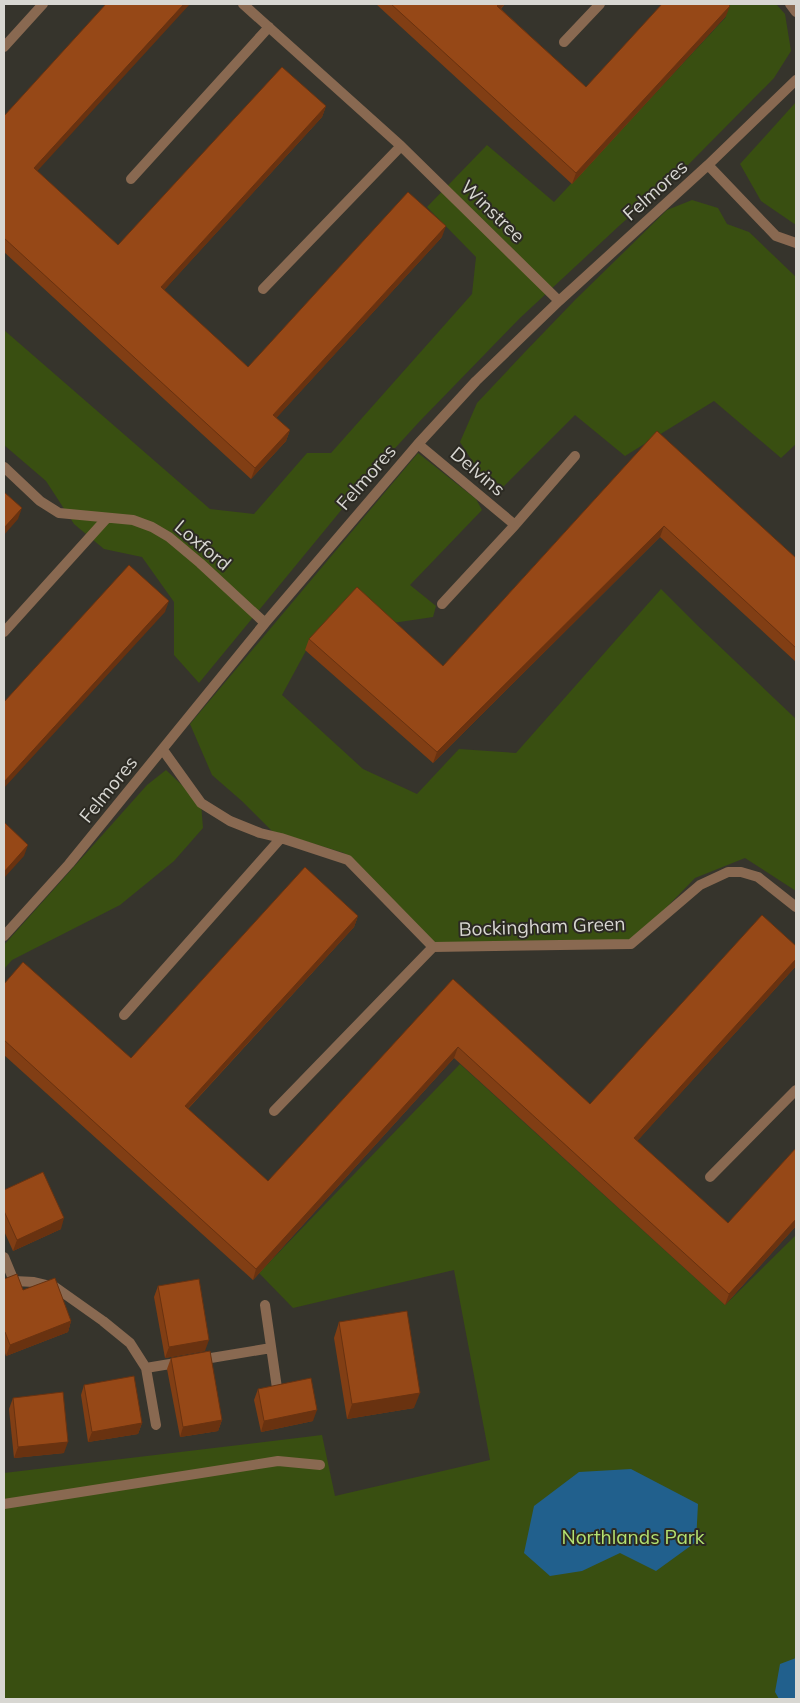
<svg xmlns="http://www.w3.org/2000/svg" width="800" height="1703" viewBox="0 0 800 1703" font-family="Mulish,sans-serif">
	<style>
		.green { fill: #394f11 }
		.water { fill: #21608d }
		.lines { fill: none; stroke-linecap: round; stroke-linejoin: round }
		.service { stroke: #896951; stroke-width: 10 }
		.minor { stroke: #896951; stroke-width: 10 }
		.wall { fill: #813e14 }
		.shaded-wall { fill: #693210 }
		.building { fill: #964817; stroke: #693210 }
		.labels { text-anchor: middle; stroke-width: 4; stroke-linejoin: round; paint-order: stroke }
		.street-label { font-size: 19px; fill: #d8d7d2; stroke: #2c2a23 }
		.park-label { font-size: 19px; fill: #b4e170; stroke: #2c2a23 }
	</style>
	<rect width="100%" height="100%" fill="#36342c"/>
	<!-- green -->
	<path class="green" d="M719,4H776L785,14L791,51L774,78L686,167L620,225L520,318L419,422L366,480L199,683L174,655V602L142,557L104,549L74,524L46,481L4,445V330L210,509L254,514L307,453H331L472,294L476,257L427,207L487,145L554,202L726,17Z
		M796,102V225L761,201L740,164Z
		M692,200L718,208L727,224L749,232L796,277V444L781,458L714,401L625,456L575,415L503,487L478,470L460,442L477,403L524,353L575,300L667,210Z
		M418,453L476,499L482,510L410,585L436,606L433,617L386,624L308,647L282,695L363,769L417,794L459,749L516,753L661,589L697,625L796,719V891L745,858L695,878L631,944L433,947L344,853L272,831L243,802L212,775L190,724Z
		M166,770L201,803L203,828L174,861L120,905L12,960L4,969V945L147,785Z
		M460,1064L725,1305L796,1235V1699H4V1473L322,1435L335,1496L490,1460L454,1270L293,1308L259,1273Z"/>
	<!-- water -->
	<path class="water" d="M631,1469L698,1504L696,1542L656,1571L620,1553L582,1571L550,1576L524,1553L534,1506L579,1472Z
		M796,1658V1699H779L775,1692L780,1664Z"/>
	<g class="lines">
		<!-- service -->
		<path class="service" d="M4,1257L14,1281
			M4,1504L278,1461L320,1465"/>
		<!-- minor -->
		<path class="minor" d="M243,4L401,146L559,301
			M790,4L796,12
			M564,42L600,4
			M4,47L43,4
			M708,165L776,236L796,243
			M131,179L269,27
			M263,289L401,146
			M418,444L515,525
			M4,467L40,501L59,513L133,520L152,527L169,537L200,563L265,623
			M442,604L515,525L575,456
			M4,632L107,518
			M163,750L201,803L230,821L260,833L281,838L348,860L433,947L631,944L700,885L728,872H741L758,877L796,907
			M4,936L69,864L265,623L418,444L476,381L559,301L708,165L796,80
			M124,1015L281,838
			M274,1111L433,947
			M710,1177L796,1090
			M4,1285L14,1281L34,1282L55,1287L103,1321L130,1343L146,1368L156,1425
			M265,1305L278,1395
			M199,1360L271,1348
			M146,1368L182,1362"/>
	</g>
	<!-- wall -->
	<path class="wall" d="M376,4H505L501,9L586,87L726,16L572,184Z
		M326,106L322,117L164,290L248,367L442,237L276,418L290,430L286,441L251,479L4,252V116L37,171L118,245Z
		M657,431L796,558V662L660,537L433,763L305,650L309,639L443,666Z
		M358,916L354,927L188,1109L268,1181L453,979L590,1104L796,946V966L637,1141L728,1223L796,1148V1226L725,1305L454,1058L253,1280L4,1055V984L131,1058Z
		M4,1190L61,1229L13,1251L4,1231Z
		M4,1279L23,1290L71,1321L68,1332L6,1356L4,1350Z
		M158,1286L205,1351L165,1358L154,1297Z
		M339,1322L414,1408L347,1419L334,1338Z
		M171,1358L222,1420L218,1431L180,1437L167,1369Z
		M84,1385L142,1423L138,1434L88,1442L81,1395Z
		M258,1389L313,1421L261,1432L254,1400Z
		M13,1398L64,1453L14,1458L9,1409Z"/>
	<!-- shaded-wall -->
	<path class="shaded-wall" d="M184,4H190L30,179L34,168Z
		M499,4H505L493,16L497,6Z
		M730,6L726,16L572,184L576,173Z
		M326,106L322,117L157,298L161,287Z
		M446,226L442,237L269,426L273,415Z
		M290,430L286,441L251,479L255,468Z
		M22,508L18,519L4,535V528Z
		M664,526L660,537L433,763L437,752Z
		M169,601L165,612L4,788V782Z
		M28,845L24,856L4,878V872Z
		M358,916L354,927L181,1116L185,1106Z
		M796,959V966L630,1149L634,1138Z
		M458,1047L454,1058L253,1280L256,1269Z
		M64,1218L61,1229L13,1251L17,1240Z
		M796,1219V1226L725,1305L729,1294Z
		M71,1321L68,1332L6,1356L10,1345Z
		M209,1340L205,1351L165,1358L169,1347Z
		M420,1393L414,1408L347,1419L352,1404Z
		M317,1410L313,1421L261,1432L264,1421Z
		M222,1420L218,1431L180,1437L183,1427Z
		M142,1423L138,1434L88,1442L92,1432Z
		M68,1442L64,1453L14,1458L18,1447Z"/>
	<!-- building -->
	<path class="building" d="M106,4H184L34,168L118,245L282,67L326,106L161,287L248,367L408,192L446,226L273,415L290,430L255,468L4,238V116Z
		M391,4H499L497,6L586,87L662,4H728L730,6L576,173Z
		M657,431L796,558V648L664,526L437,752L309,639L357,587L443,666Z
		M4,492L22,508L4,528Z
		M129,565L169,601L4,782V702Z
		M4,822L28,845L4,872Z
		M305,867L358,916L185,1106L268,1181L453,979L590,1104L762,915L796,946V959L634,1138L728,1223L796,1148V1219L729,1294L458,1047L256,1269L4,1040V984L23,962L131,1058Z
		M43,1172L64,1218L17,1240L4,1211V1190Z
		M17,1274L23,1290L55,1278L71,1321L10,1345L5,1332L4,1333V1279Z
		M199,1279L209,1340L169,1347L158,1286Z
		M407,1311L420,1393L352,1404L339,1322Z
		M210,1351L222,1420L183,1427L171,1358Z
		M134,1376L142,1423L92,1432L84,1385Z
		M311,1378L317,1410L264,1421L258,1389Z
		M63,1392L68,1442L18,1447L13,1398Z"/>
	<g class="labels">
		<!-- street labels -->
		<g class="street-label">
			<text transform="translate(655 190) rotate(-42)" y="7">Felmores</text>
			<text transform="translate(493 211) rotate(44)" y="7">Winstree</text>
			<text transform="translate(478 471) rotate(40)" y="7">Delvins</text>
			<text transform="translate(366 477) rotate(-49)" y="7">Felmores</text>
			<text transform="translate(203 545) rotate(40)" y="7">Loxford</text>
			<text transform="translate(108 789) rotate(-51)" y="7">Felmores</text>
			<text transform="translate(542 926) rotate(-2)" y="7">Bockingham Green</text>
		</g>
		<!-- park labels -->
		<g class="park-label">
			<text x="633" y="1544">Northlands Park</text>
		</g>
	</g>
	<!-- border -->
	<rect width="800" height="1703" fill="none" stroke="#d8d7d2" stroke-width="10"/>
</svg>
